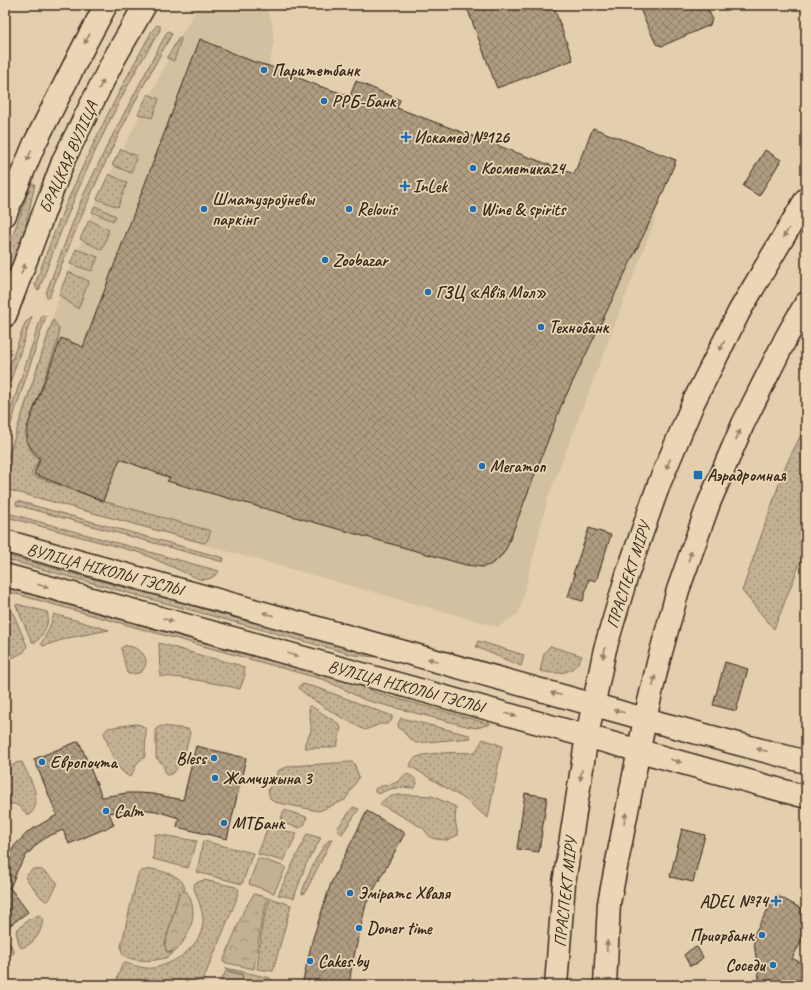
<svg xmlns="http://www.w3.org/2000/svg" width="811" height="990" viewBox="0 0 811 990" font-family="Caveat,sans-serif">
	<style>
		.built { fill: #d3c0a0 }
		.grass { fill: url(#grass-dots); stroke: #806e59 }
		.park { fill: url(#park-crowns); stroke: #806e59 }
		.pitch { fill: #c4b194; stroke: #806e59 }
		.building { fill: url(#building-cross-hatch); stroke: #3b2a1e }
		.lines { fill: none; stroke-linecap: round; stroke-linejoin: round }
		.secondary-casing { stroke: #3b2a1e; stroke-width: 25 }
		.primary-casing { stroke: #3b2a1e; stroke-width: 25 }
		.secondary { stroke: #ead6b4; stroke-width: 22 }
		.primary { stroke: #ead6b4; stroke-width: 22 }
		.oneway { fill: #928069 }
		.poi-dot { fill: #1f6fb2; stroke: #ead6b4; stroke-width: 1.5 }
		.labels { text-anchor: middle; stroke-width: 3.5; stroke-linejoin: round; paint-order: stroke }
		.poi-label { font-size: 17px; font-weight: bold; fill: #3b2a1e; stroke: #ead6b4; text-anchor: start }
		.street-label { font-size: 17px; fill: #3b2a1e; stroke: #ead6b4 }
	</style>
	<defs>
		<pattern id="grass-dots" width="8" height="8" patternUnits="userSpaceOnUse"><rect width="8" height="8" fill="#c4b194"/><path d="M2 2h.1M6 6h.1" fill="none" stroke="#a09078" stroke-width="1.8" stroke-linecap="round"/></pattern>
		<pattern id="park-crowns" width="20" height="18" patternUnits="userSpaceOnUse"><rect width="20" height="18" fill="#c4b194"/><path d="M2 6a3 3 0 1 1 6 0M12 15a3 3 0 1 1 6 0" fill="none" stroke="#a09078"/></pattern>
		<pattern id="building-cross-hatch" width="8" height="8" patternUnits="userSpaceOnUse"><rect width="8" height="8" fill="#af9c81"/><path d="M0 0l8 8M0 8l8-8" fill="none" stroke="#907f69"/></pattern>
	</defs>
	<rect width="100%" height="100%" fill="#e3cfae"/>
	<filter id="ink" filterUnits="userSpaceOnUse"><feTurbulence type="fractalNoise" baseFrequency=".025" numOctaves="2"/><feDisplacementMap in="SourceGraphic" scale="8" xChannelSelector="R" yChannelSelector="G"/><feConvolveMatrix kernelMatrix="1 2 1 2 8 2 1 2 1" color-interpolation-filters="sRGB"/></filter>
	<g filter="url(#ink)">
		<!-- built -->
		<path class="built" d="M199,5H264L267,9L272,23L274,42L269,66L319,86L350,96L397,107L657,207L655,220L548,498L519,613L498,627L5,489V462L60,295L98,198L178,40Z"/>
		<!-- grass -->
		<path class="grass" d="M157,25L160,26V30C110,110 71,201 39,290H37L35,285C65,197 107,112 152,31Z
			M169,31L172,34C123,119 83,207 49,298L47,297L46,293L82,198L107,146L167,32Z
			M180,37L181,39L174,61L167,58L178,39Z
			M148,94L159,99L152,118L138,114Z
			M121,149L137,156L131,173L112,165Z
			M109,174L127,183L118,207L97,199Z
			M31,184H35L23,238L5,290V257Z
			M95,206L116,216L113,221L92,212Z
			M89,220L109,230L102,250L80,239Z
			M76,249L98,257L92,271L70,264Z
			M68,272L89,281L78,309L59,295Z
			M42,315L46,316L5,442V427Z
			M32,316L5,398V379L25,323Z
			M53,320L59,328L58,340L25,433C25,445 30,451 39,459L31,475L103,501L211,531L207,541L204,543L5,489V467Z
			M806,425V548L774,629L742,591L785,467Z
			M17,501L224,558L223,562L16,505Z
			M11,514L219,571C214,578 207,581 199,579L141,553L10,518Z
			M5,555L130,589L175,594L398,659L354,655L5,559Z
			M5,583L330,673L377,693L490,724L477,728L466,726L365,700L325,680L5,591Z
			M5,600L8,601L27,646L24,652L12,658L5,654Z
			M17,604L47,612C51,621 43,635 36,642H32L31,640L16,605Z
			M54,614L109,630L68,638L43,646L41,644L49,629Z
			M478,641L524,655L521,666L476,647Z
			M159,643L196,654L239,665L244,668L245,675L240,689C211,682 189,678 160,676Z
			M124,646C134,645 150,654 145,666C144,668 143,671 141,672C138,674 132,674 129,674L127,673L121,648Z
			M550,646L582,656C573,675 559,675 540,671L544,654Z
			M303,684L321,689L392,716V720L388,724H380L365,730C342,718 319,705 299,689V686Z
			M309,706H311L339,724L341,728L337,746L327,748H305C303,741 310,737 311,730C312,721 308,714 309,706Z
			M401,718L469,735L471,738L416,743L409,738L401,729H399L398,724Z
			M135,724L141,725L146,729L145,755L144,758C135,761 136,770 130,777C114,769 110,749 104,733L108,728Z
			M161,726L188,729L190,733C187,745 181,775 166,775L163,764L156,758V732L157,728Z
			M483,739L502,746L488,818L463,798L410,766C411,763 412,760 415,758C425,752 462,752 475,753Z
			M22,762C29,778 46,802 28,816C21,808 16,800 5,806V771L16,763Z
			M351,762L354,763L359,777L345,800L319,811L274,802L270,798L268,790L279,770L290,766Z
			M406,774C412,775 416,778 417,784L414,788C402,787 390,787 379,794L375,792V789C381,785 389,785 395,783C400,781 402,777 406,774Z
			M414,795L432,796L456,807L455,820L458,835L447,840L435,839L430,837L423,828L380,804C389,793 401,795 414,795Z
			M353,807L359,809L342,834L337,830L339,826Z
			M284,810L307,817L305,824L300,828L280,822Z
			M268,826L297,834L283,861L258,854Z
			M155,834L197,841L188,868L153,859Z
			M307,834L321,838L306,864L294,898L278,895Z
			M330,839H332L305,893L302,894L303,889C310,872 317,852 330,839Z
			M203,841L253,853L242,884L197,872Z
			M33,869L42,870L57,882V885L49,900L46,901L41,897L25,877Z
			M152,869C164,872 183,875 185,889L179,893L165,943L166,952L173,953C166,963 127,963 122,953C121,951 122,948 121,946L138,874L141,871Z
			M204,880L236,887L239,890L235,903L201,985H124L116,982L122,965L125,963C133,965 144,969 152,968C175,965 205,944 203,918C202,908 197,897 194,888L195,883Z
			M270,898L291,905L273,971L257,969L262,926Z
			M39,915L43,918C42,932 35,944 21,948L19,944L16,931L28,920Z
			M5,940L11,945L14,953L5,959Z
			M226,968L270,978L272,981V985H245L242,974L226,970Z"/>
		<!-- park -->
		<path class="park" d="M182,891H186C200,911 191,934 176,951L169,952L166,950L165,944L179,894Z
			M254,894L268,898L261,924L254,969L223,962L244,910Z
			M226,971L242,975L244,985H219Z"/>
		<!-- pitch -->
		<path class="pitch" d="M258,858L286,867L274,893L249,884Z"/>
		<!-- building -->
		<path class="building" d="M466,5H553L573,60L497,88Z
			M638,5H706L712,18L710,25L662,46L656,44Z
			M200,39L254,62L269,66L319,86L350,96L356,81L400,100L397,108L574,174L593,128L676,160L657,207L561,406L507,547L503,554L497,560L490,565L482,567L466,565L167,481L170,478L120,459L103,501L34,474L40,459L32,450L27,441V430L29,422L61,338L83,347Z
			M765,150L781,160L759,196L743,186Z
			M589,528L611,535L596,581L589,579L583,601L568,597L575,574H573Z
			M725,662L748,669L736,711L713,705Z
			M79,741L102,797L127,793H139L153,794L183,800L196,746L246,758L227,839L177,827L179,818L156,811L139,809L109,813L114,825L69,844L63,830L49,836L38,843L26,856L18,869L10,888L28,912L5,929V863L15,845L29,831L57,815L34,759Z
			M525,793L547,797L539,852L517,849Z
			M367,811L405,833L366,904L352,965L349,985H302L312,941L331,883Z
			M682,829L705,835L693,882L670,877Z
			M776,895L806,911V933L792,958L806,966V985H760L753,936Z
			M697,947L703,957L698,963L690,966L684,955L690,950Z"/>
		<g class="lines">
			<!-- secondary casing -->
			<g class="secondary-casing">
				<path id="secondary" d="M5,215L34,145L85,44L106,5
					M5,316L64,159L114,59L145,5
					M5,541L645,719L806,762
					M5,575L806,797"/>
			</g>
			<!-- primary casing -->
			<g class="primary-casing">
				<path id="primary" d="M556,985L564,883L587,736L605,649L627,575L659,484L694,401L740,310L806,199
					M605,985L609,903L645,719L658,663L678,590L709,503L743,424L787,336L806,303"/>
			</g>
			<!-- secondary -->
			<use href="#secondary" class="secondary"/>
			<!-- primary -->
			<use href="#primary" class="primary"/>
		</g>
		<!-- one-way arrows -->
		<defs><path id="oneway-solid" d="M-6-.8H1V-3.2L6.5 0L1 3.2V.8H-6Z"/></defs>
		<g class="oneway">
			<use href="#oneway-solid" transform="translate(87 39) rotate(119)"/>
			<use href="#oneway-solid" transform="translate(101 85) rotate(-63)"/>
			<use href="#oneway-solid" transform="translate(29 156) rotate(112)"/>
			<use href="#oneway-solid" transform="translate(786 233) rotate(121)"/>
			<use href="#oneway-solid" transform="translate(23 269) rotate(-69)"/>
			<use href="#oneway-solid" transform="translate(722 346) rotate(117)"/>
			<use href="#oneway-solid" transform="translate(738 435) rotate(-67)"/>
			<use href="#oneway-solid" transform="translate(668 464) rotate(113)"/>
			<use href="#oneway-solid" transform="translate(690 556) rotate(-71)"/>
			<use href="#oneway-solid" transform="translate(43 586) rotate(16)"/>
			<use href="#oneway-solid" transform="translate(268 614) rotate(-164)"/>
			<use href="#oneway-solid" transform="translate(168 620) rotate(16)"/>
			<use href="#oneway-solid" transform="translate(604 653) rotate(103)"/>
			<use href="#oneway-solid" transform="translate(293 655) rotate(16)"/>
			<use href="#oneway-solid" transform="translate(433 660) rotate(-164)"/>
			<use href="#oneway-solid" transform="translate(654 681) rotate(-77)"/>
			<use href="#oneway-solid" transform="translate(556 694) rotate(-165)"/>
			<use href="#oneway-solid" transform="translate(619 711) rotate(-164)"/>
			<use href="#oneway-solid" transform="translate(511 715) rotate(15)"/>
			<use href="#oneway-solid" transform="translate(762 750) rotate(-165)"/>
			<use href="#oneway-solid" transform="translate(676 761) rotate(16)"/>
			<use href="#oneway-solid" transform="translate(581 775) rotate(99)"/>
			<use href="#oneway-solid" transform="translate(625 818) rotate(-79)"/>
			<use href="#oneway-solid" transform="translate(607 946) rotate(-87)"/>
		</g>
	</g>
	<!-- markers -->
	<g class="poi-dot">
		<circle cx="264" cy="70" r="4"/>
		<circle cx="324" cy="101" r="4"/>
		<path d="M404 131h4v4h4v4h-4v4h-4v-4h-4v-4h4z"/>
		<circle cx="473" cy="168" r="4"/>
		<path d="M403 180h4v4h4v4h-4v4h-4v-4h-4v-4h4z"/>
		<circle cx="204" cy="209" r="4"/>
		<circle cx="349" cy="209" r="4"/>
		<circle cx="473" cy="209" r="4"/>
		<circle cx="325" cy="260" r="4"/>
		<circle cx="428" cy="292" r="4"/>
		<circle cx="541" cy="327" r="4"/>
		<circle cx="482" cy="466" r="4"/>
		<rect x="693" y="470" width="10" height="10" rx="2"/>
		<circle cx="214" cy="758" r="4"/>
		<circle cx="42" cy="762" r="4"/>
		<circle cx="215" cy="778" r="4"/>
		<circle cx="106" cy="811" r="4"/>
		<circle cx="224" cy="823" r="4"/>
		<circle cx="350" cy="893" r="4"/>
		<path d="M774 895h4v4h4v4h-4v4h-4v-4h-4v-4h4z"/>
		<circle cx="359" cy="928" r="4"/>
		<circle cx="762" cy="935" r="4"/>
		<circle cx="310" cy="961" r="4"/>
		<circle cx="773" cy="965" r="4"/>
	</g>
	<g class="labels">
		<!-- poi labels -->
		<g class="poi-label">
			<text x="272" y="76">Паритетбанк</text>
			<text x="332" y="107">РРБ-Банк</text>
			<text x="414" y="143">Искамед №126</text>
			<text x="481" y="174">Косметика24</text>
			<text x="413" y="192">InLek</text>
			<text x="212" y="205">Шматузроўневы<tspan x="212" dy="20">паркінг</tspan></text>
			<text x="357" y="215">Relouis</text>
			<text x="481" y="215">Wine &amp; spirits</text>
			<text x="333" y="266">Zoobazar</text>
			<text x="436" y="298">ГЗЦ «Авія Мол»</text>
			<text x="549" y="333">Технобанк</text>
			<text x="490" y="472">Мегатоп</text>
			<text x="707" y="481">Аэрадромная</text>
			<text x="206" y="764" text-anchor="end">Bless</text>
			<text x="50" y="768">Европочта</text>
			<text x="223" y="784">Жамчужына 3</text>
			<text x="114" y="817">Calm</text>
			<text x="232" y="829">МТБанк</text>
			<text x="358" y="899">Эміратс Хваля</text>
			<text x="768" y="907" text-anchor="end">ADEL №74</text>
			<text x="367" y="934">Doner time</text>
			<text x="754" y="941" text-anchor="end">Приорбанк</text>
			<text x="318" y="967">Cakes.by</text>
			<text x="765" y="971" text-anchor="end">Соседи</text>
		</g>
		<!-- street labels -->
		<g class="street-label">
			<text transform="translate(68 157) rotate(-66)" y="6">БРАЦКАЯ ВУЛІЦА</text>
			<text transform="translate(105 569) rotate(15)" y="6">ВУЛІЦА НІКОЛЫ ТЭСЛЫ</text>
			<text transform="translate(628 575) rotate(-72)" y="6">ПРАСПЕКТ МІРУ</text>
			<text transform="translate(406 686) rotate(15)" y="6">ВУЛІЦА НІКОЛЫ ТЭСЛЫ</text>
			<text transform="translate(565 892) rotate(-84)" y="6">ПРАСПЕКТ МІРУ</text>
		</g>
	</g>
	<!-- margin -->
	<rect width="811" height="990" fill="none" stroke="#ead6b4" stroke-width="20"/>
	<rect x="10" y="10" width="791" height="970" fill="none" stroke="#3b2a1e" stroke-width="1.5" filter="url(#ink)"/>
</svg>
